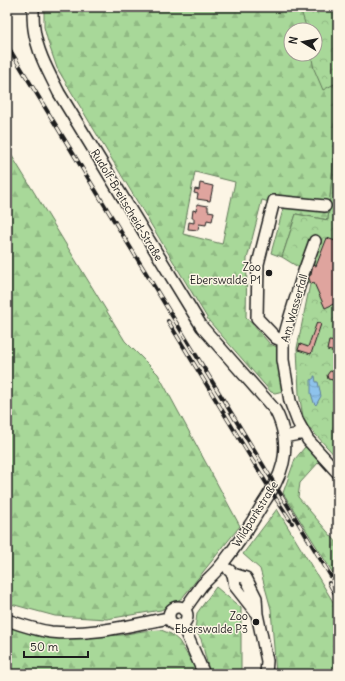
<svg xmlns="http://www.w3.org/2000/svg" width="345" height="681" viewBox="0 0 345 681" font-family="Delius,sans-serif">
	<style>
		.forest { fill: url(#forest-firs); stroke: #627a5a; fill-rule: evenodd }
		.park { fill: url(#park-crowns); stroke: #627a5a }
		.water { fill: url(#water-waves); stroke: #608099 }
		.building { fill: #dfa49e; stroke: #1c1c1c }
		.lines { fill: none; stroke-linecap: round; stroke-linejoin: round }
		.minor-casing { stroke: #1c1c1c; stroke-width: 14 }
		.minor { stroke: #fcf5e5; stroke-width: 11 }
		.rail-casing { stroke: #1c1c1c; stroke-width: 4 }
		.rail { stroke: #fcf5e5; stroke-width: 2.5; stroke-dasharray: 8; stroke-linecap: butt }
		.poi-dot { fill: #1c1c1c; stroke: #fcf5e5; stroke-width: 1.5 }
		.labels { text-anchor: middle; stroke-width: 3; stroke-linejoin: round; paint-order: stroke }
		.street-label { font-size: 11px; fill: #1c1c1c; stroke: #fcf5e5 }
		.poi-label { font-size: 11px; fill: #1c1c1c; stroke: #fcf5e5; text-anchor: end }
	</style>
	<defs>
		<pattern id="forest-firs" width="22" height="20" patternUnits="userSpaceOnUse"><rect width="22" height="20" fill="#a8d899"/><path d="M5 1l3.5 6h-7zM16 11l3.5 6h-7z" fill="#90b983"/></pattern>
		<pattern id="park-crowns" width="20" height="18" patternUnits="userSpaceOnUse"><rect width="20" height="18" fill="#a8d899"/><path d="M2 6a3 3 0 1 1 6 0M12 15a3 3 0 1 1 6 0" fill="none" stroke="#90b983"/></pattern>
		<pattern id="water-waves" width="16" height="10" patternUnits="userSpaceOnUse"><rect width="16" height="10" fill="#8ec3ec"/><path d="M0 5q4-4 8 0t8 0" fill="none" stroke="#7aa7ca"/></pattern>
	</defs>
	<rect width="100%" height="100%" fill="#fcf5e5"/>
	<filter id="ink" filterUnits="userSpaceOnUse"><feTurbulence type="fractalNoise" baseFrequency=".025" numOctaves="2"/><feDisplacementMap in="SourceGraphic" scale="8" xChannelSelector="R" yChannelSelector="G"/><feConvolveMatrix kernelMatrix="1 2 1 2 8 2 1 2 1" color-interpolation-filters="sRGB"/></filter>
	<g filter="url(#ink)">
		<!-- forest -->
		<path class="forest" d="M44,7H338V111L328,220L296,214L282,257L271,253L284,206L262,200L247,259L246,317L270,344L277,347L283,391L275,393L271,392L209,321L57,68L48,42L44,27ZM291,30H315V54H291ZM195,172L235,182L222,244L183,234Z
			M7,148L125,341L158,374L240,526L182,598L161,610L107,619L55,616L11,604L7,602Z
			M305,447H308L319,462L300,483L298,497L338,544V581L283,493L295,459Z
			M277,509L338,610V674H276L271,609L260,569L243,554Z
			M216,587L241,608V674H210L201,639L195,630L197,613Z
			M7,623L57,638L121,635L143,631L161,630L171,634L179,641L199,674H7Z"/>
		<!-- park -->
		<path class="park" d="M300,7H338V82L323,90L314,69L311,54H315V30H307Z
			M338,111V459L304,422L299,394L297,348L310,284L298,267L282,257L296,214L328,220Z"/>
		<!-- water -->
		<path class="water" d="M314,376H315L316,382H318L321,396L316,405L314,403L311,393V380L314,378Z"/>
		<!-- building -->
		<path class="building" d="M200,183L213,186L210,201L197,199L198,194L194,193L195,189L199,190Z
			M197,204L208,206V211L214,212L212,221L207,220L206,225L199,224L198,230L188,229L189,222L194,223V218H192L193,210L196,211Z
			M327,238L338,242V302L325,308L314,283L311,284L308,276L311,275L313,265L316,266Z
			M317,322L321,324L311,354L298,350L300,344L308,347Z
			M329,341L338,342L336,352L327,350Z
			M330,371L334,372L335,377L333,380L328,379L327,375Z"/>
		<g class="lines">
			<!-- minor casing -->
			<g class="minor-casing">
				<path id="minor" d="M33,7C33,14 33,22 34,29C37,52 49,73 59,93L202,327L275,410C284,426 287,446 283,463C279,480 270,493 261,507C250,526 237,545 223,563C217,571 209,578 202,585C196,593 190,602 184,610
					M315,241L302,277L288,323L283,341V360L290,401L298,422L308,440L338,473
					M283,341L276,338L257,318L258,264L274,201L325,206
					M284,437L304,433
					M229,570L233,574L235,586L257,614
					M233,574L246,578L256,598L257,614L267,661L266,674
					M169 616a9 9 0 1 1 18 0a9 9 0 1 1-18 0Z
					M7,620C21,625 36,630 51,632C91,636 131,625 169,618
					M182,624L204,674"/>
			</g>
			<!-- minor -->
			<use href="#minor" class="minor"/>
			<!-- rail casing -->
			<g class="rail-casing">
				<path id="rail" d="M7,45L338,588
					M168,321L271,491L292,523
					M329,583L338,599"/>
			</g>
			<!-- rail -->
			<use href="#rail" class="rail"/>
		</g>
	</g>
	<!-- markers -->
	<g class="poi-dot">
		<circle cx="269" cy="273" r="4"/>
		<circle cx="256" cy="622" r="4"/>
	</g>
	<g class="labels">
		<!-- street labels -->
		<g class="street-label">
			<text transform="translate(127 205) rotate(59)" y="4">Rudolf-Breitscheid-Straße</text>
			<text transform="translate(294 308) rotate(-74)" y="4">Am Wasserfall</text>
			<text transform="translate(255 514) rotate(-58)" y="4">Wildparkstraße</text>
		</g>
		<!-- poi labels -->
		<g class="poi-label">
			<text x="261" y="271">Zoo<tspan x="261" dy="13">Eberswalde P1</tspan></text>
			<text x="248" y="620">Zoo<tspan x="248" dy="13">Eberswalde P3</tspan></text>
		</g>
	</g>
	<!-- margin -->
	<rect width="345" height="681" fill="none" stroke="#fcf5e5" stroke-width="24"/>
	<rect x="12" y="12" width="321" height="657" fill="none" stroke="#1c1c1c" stroke-width="1.5" filter="url(#ink)"/>
	<!-- north arrow -->
	<g transform="translate(303 42) rotate(280)"><circle r="19" fill="#fcf5e5" stroke="#a29e95"/>
	<path d="M0-3L7 15L0 10L-7 15Z" fill="#1c1c1c"/>
	<text y="-6" font-size="11" font-weight="bold" text-anchor="middle" fill="#1c1c1c">N</text>
	</g>
	<!-- scale -->
	<path d="M24 651v6h64v-6" fill="none" stroke="#1c1c1c" stroke-width="2"/>
	<text x="30" y="651" font-size="12" fill="#1c1c1c" stroke="#fcf5e5" stroke-width="3" paint-order="stroke">50 m</text>
</svg>
